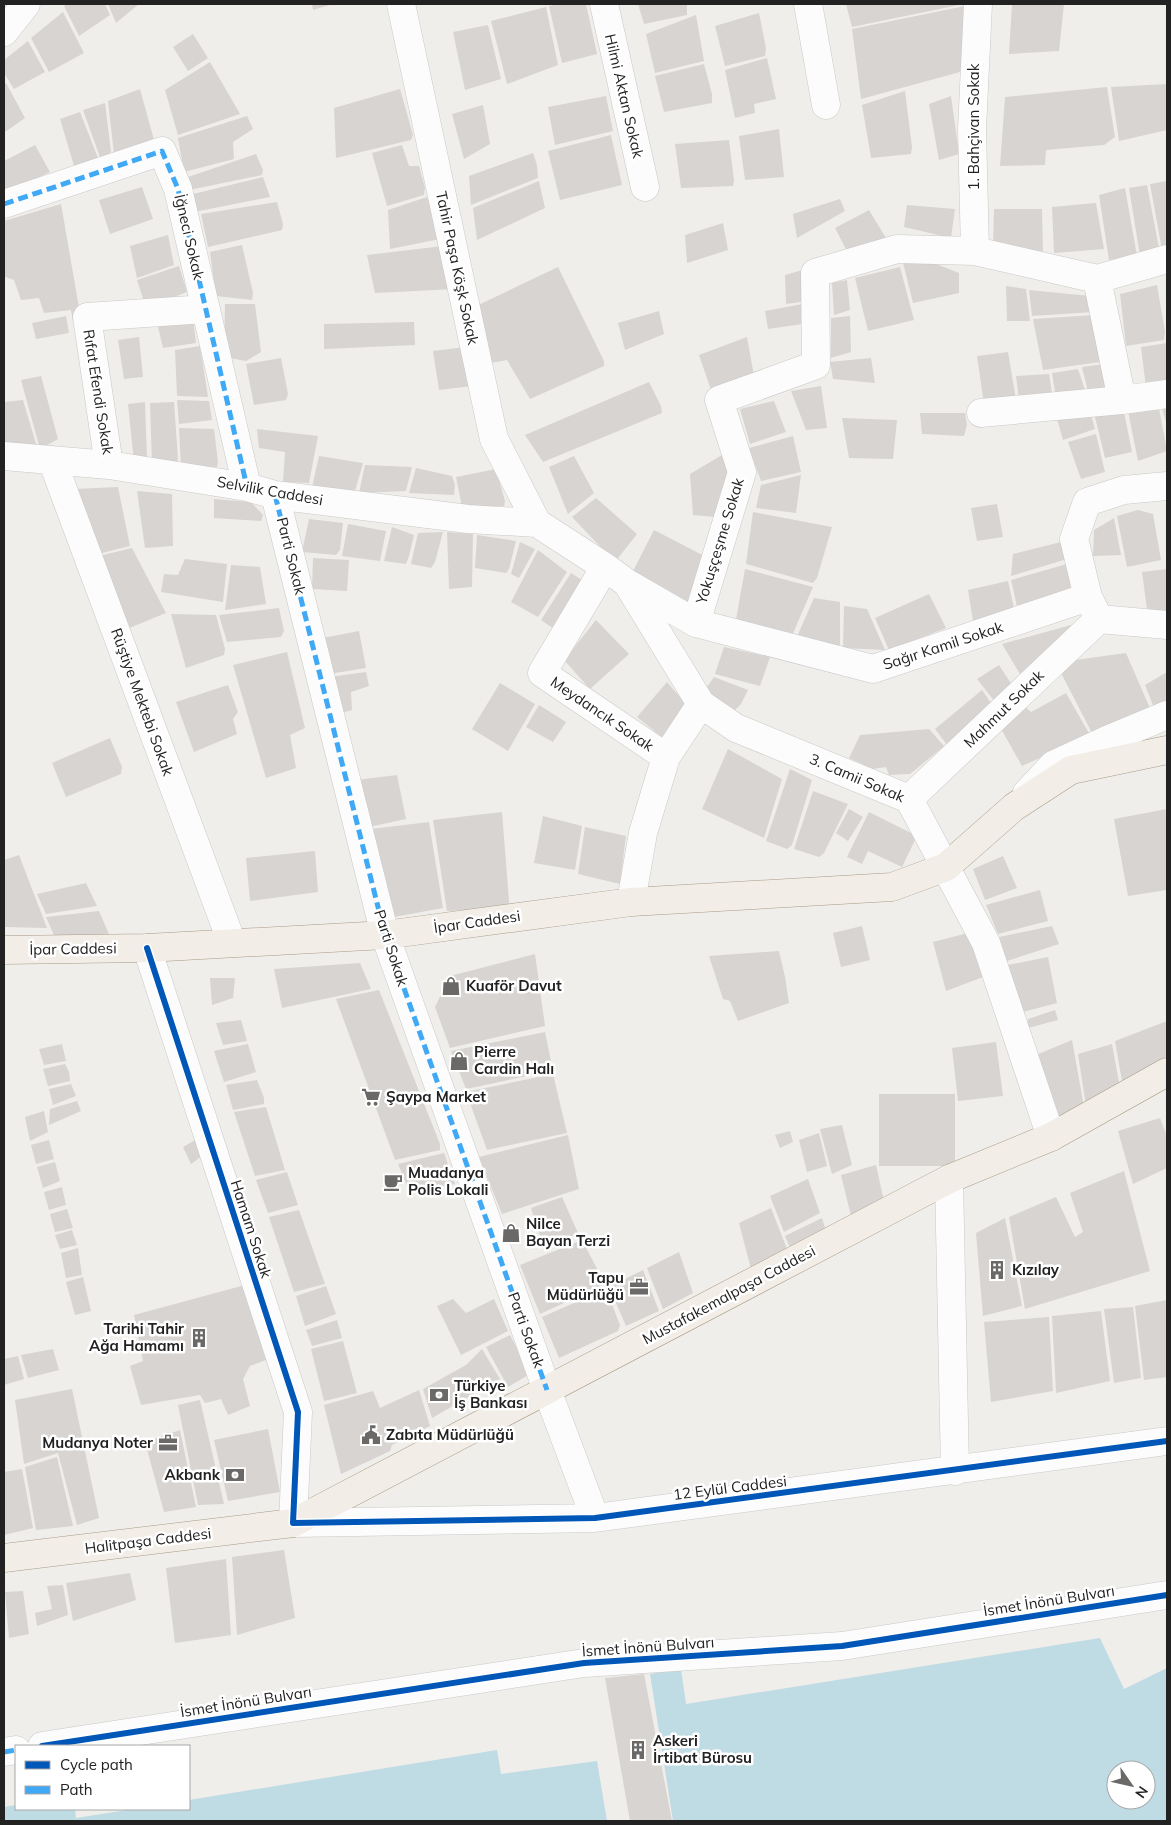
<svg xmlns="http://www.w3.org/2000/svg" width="1171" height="1825" viewBox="0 0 1171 1825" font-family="Mulish,sans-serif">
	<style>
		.water { fill: #bfdbe3; fill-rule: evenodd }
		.building { fill: #d7d4d2 }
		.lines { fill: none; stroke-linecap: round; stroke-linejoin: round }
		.minor-casing { stroke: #c9c8c7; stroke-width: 29 }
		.major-casing { stroke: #a79c86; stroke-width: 29 }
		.minor { stroke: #fdfcfc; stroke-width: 28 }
		.major { stroke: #f3ede7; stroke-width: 28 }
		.quiet { stroke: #3fa9f5; stroke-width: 5; stroke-dasharray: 10 5; stroke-linecap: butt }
		.cycleway-casing { stroke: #fff; stroke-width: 9 }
		.cycleway { stroke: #0057b8; stroke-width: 6 }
		.labels { text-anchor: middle; stroke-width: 5; stroke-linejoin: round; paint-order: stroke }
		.street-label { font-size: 15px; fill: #222; stroke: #fff }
		.poi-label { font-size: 15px; font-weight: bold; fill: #222; stroke: #fff; text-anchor: start }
	</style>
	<rect width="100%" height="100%" fill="#f0eeeb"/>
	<!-- water -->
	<path class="water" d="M1100,1638L1124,1689L1167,1668V1821H673L650,1674L681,1669L686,1704ZM1116,1770H1146V1800H1116Z
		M497,1750L501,1774L597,1761L607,1821H4V1807L16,1805V1809H75L76,1818L133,1809H189V1800Z"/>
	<!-- building -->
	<path class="building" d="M67,4H105L110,15L79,36L64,6Z
		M108,4H139L116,23Z
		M312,4H333L313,10Z
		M560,4H586L597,54L562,63L549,6Z
		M638,4H687V15L644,24Z
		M846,4H959V5L852,27Z
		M1012,4H1064L1059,51L1009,54Z
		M970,5L960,72L861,99L852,29Z
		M546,7L558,65L507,84L491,21Z
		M63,12L84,53L49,72L31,38Z
		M759,13L766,48L765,56L725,66L715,26Z
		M696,15L704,61L655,73L646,34Z
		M488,25L501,79L465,90L453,32Z
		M193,34L208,58L188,71L173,47Z
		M28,41L45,72L14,89L4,73V60Z
		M767,58L776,99L754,104L755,113L735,118L725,70Z
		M210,62L240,114L178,135L165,90Z
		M704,64L712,94V103L664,112L655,76Z
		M6,83L25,118L5,132L4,85Z
		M1167,84V130L1119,141L1111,87Z
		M1107,87L1115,137L1104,145L1046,150L1045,165L1000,166L1005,97Z
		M140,89L154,140L114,154L108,101Z
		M400,89L413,135L411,140L336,158L334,108Z
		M905,91L912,147L911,154L871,158L862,105Z
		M606,96L613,131L555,145L548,107Z
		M951,96L959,154L939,160L929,104Z
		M105,103L111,152L101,160L83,110Z
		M483,105L490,144L464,159L452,114Z
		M80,112L98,158L75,169L60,119Z
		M247,116L253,129L233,142L234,159L184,172L178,138Z
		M779,129L784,177L745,180L739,136Z
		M611,135L622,185L560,200L548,151Z
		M729,140L734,180L733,186L681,188L675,144Z
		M35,145L50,172L4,193V161Z
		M402,145L409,166H419L425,188L424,195L387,206L372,153Z
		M533,153L537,165L538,178L471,205L469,176Z
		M256,154L263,170L262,175L189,190L185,178Z
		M263,177L270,197L194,212L189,195Z
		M539,181L545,208L477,240L473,208Z
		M1167,181V249L1162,250L1150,184Z
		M1147,185L1159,248L1140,256L1129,188Z
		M142,187L153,219L110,234L99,200Z
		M1125,188L1137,256L1109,260L1099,195Z
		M427,197L440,239L390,249L388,210Z
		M840,199L845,211L797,238L793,214Z
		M277,202L283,224L282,230L208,247L201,214Z
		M1096,203L1104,249L1054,253L1052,207Z
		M61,204L81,319L73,322L71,310L44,313L39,298L21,300L14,280L5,277L4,270V221Z
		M907,205L955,209L951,238L904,227Z
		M994,209H1042L1043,251L993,249Z
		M869,210L886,238L849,255L835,228Z
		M723,223L728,250L687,263L685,235Z
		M168,235L174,265L137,278L130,246Z
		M242,245L253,293L252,300L216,296L210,252Z
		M443,246L455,289L375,293L367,255Z
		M921,258L959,273V293L913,303L902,259Z
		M179,266L187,292L146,308L137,280Z
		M558,267L604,361V366L530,399L507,360L485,364L472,308Z
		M900,267L914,320L868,331L855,278Z
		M806,269L808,301L786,304L785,275Z
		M847,280L850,310L834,315L832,283Z
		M1157,285L1165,332L1164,340L1126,346L1120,294Z
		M1006,286L1026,289L1030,321H1007Z
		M1029,290L1090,296L1094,312L1032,316Z
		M808,303L810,323L768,329L765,311Z
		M225,304H255L261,352L246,361L224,357Z
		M659,311L664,334L625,350L618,323Z
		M1094,315L1100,362L1043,370L1033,319Z
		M66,316L69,333L36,339L32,323Z
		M850,316L851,352L831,358V318Z
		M193,317L196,343L163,348L158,327Z
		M414,322L415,345L324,349V324Z
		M139,337L143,377L124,379L118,340Z
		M747,337L754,376L712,393L699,355Z
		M1167,343V384L1146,388L1141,347Z
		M200,346L208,397L177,396L175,350Z
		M465,347L472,386L439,390L433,351Z
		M1008,352L1016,400L984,404L977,356Z
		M281,358L288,394L286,400L254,405L246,364Z
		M871,358L875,383L833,379L830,362Z
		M1104,364L1110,393L1089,396L1082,367Z
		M1078,369L1086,393L1056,398L1052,373Z
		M1049,374L1052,393L1019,400L1016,376Z
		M41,376L58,439L40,449L21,380Z
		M649,382L661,406L662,413L543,462L525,435Z
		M821,386L827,428L806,430L791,391Z
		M23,400L37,447L4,455V402Z
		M177,400L209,401L212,420L179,424Z
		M774,401L786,432L750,444L740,409Z
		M145,402L147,459L134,462L128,404Z
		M174,402L178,459L176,466L152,465L150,403Z
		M1167,407V426L1162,408Z
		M1159,408L1167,451L1138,461L1128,411Z
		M1124,412L1132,452L1105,458L1094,413Z
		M920,413H965L967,425L964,436L922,434Z
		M1091,415L1095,429L1063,440L1057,419Z
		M842,418L897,420L893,459L849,458Z
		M179,428L214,429L218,462L217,467L181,466Z
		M257,429L318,436L309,483L283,482L285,452L259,448Z
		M1096,434L1105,472L1081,479L1068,442Z
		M793,436L801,472L761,481L749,448Z
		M722,455L734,483L724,518L693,515L690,474Z
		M319,456L363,463L355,491L312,487Z
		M574,456L594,493L568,514L549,467Z
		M365,465L412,467L406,491L359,493Z
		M416,468L452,476L455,485L454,495L409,493Z
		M496,469L505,501L504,506L462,507L456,477Z
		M801,475L796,513L756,508L761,485Z
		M118,487L130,546L94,555L75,489Z
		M137,491L172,494L173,546L145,548Z
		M596,498L637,534L615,562L572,517Z
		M214,499L251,502L263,515L261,521L214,518Z
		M997,504L1003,537L977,541L971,508Z
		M1138,510L1153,514L1161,560L1127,567L1117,516Z
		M753,512L832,527L817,578L813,583L746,564Z
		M1114,518L1121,555L1093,556L1094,530Z
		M309,519L343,523L340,550L336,555L302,552Z
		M348,524L386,531L380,561L342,556Z
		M392,527L414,535L409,556L406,564L384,561Z
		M654,530L712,560L691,604L630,577Z
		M443,532L435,562L431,568L411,564L418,533Z
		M447,532L473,534L472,587L449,589Z
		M477,535L516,541L509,569L506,573L475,568Z
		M1065,541L1067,559L1011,576L1013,554Z
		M520,542L535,549L519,578L511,574Z
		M132,548L166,613L122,631L95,557Z
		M538,550L567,572L538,617L511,602Z
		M313,558L349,560L347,591L312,589Z
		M185,559L227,564L223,602L161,592L164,574L178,575Z
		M1067,564L1072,597L1018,611L1011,580Z
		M231,565L260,567L266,604L225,610Z
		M745,569L813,587L791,638L735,625Z
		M1167,569V615L1148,617L1142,572Z
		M571,573L588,584L557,631L541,620Z
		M1008,581L1015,612L973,621L968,590Z
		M929,594L946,628L889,650L875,618Z
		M814,598L840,602V644L838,649L796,639Z
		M844,606L867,609L885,650L843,648Z
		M279,608L284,631L281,637L227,642L219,615Z
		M171,614L216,615L225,649L224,655L186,668Z
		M596,620L629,654L590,689L564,660Z
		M1071,625L1074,633L1023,679L1002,644Z
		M359,631L366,668L329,674L323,638Z
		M724,647L770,657L760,686L715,674Z
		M287,652L305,728L290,735L296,768L266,778L233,665Z
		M1126,653L1152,713L1093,735L1060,671L1075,660Z
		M999,665L1012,685L995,702L977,679Z
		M366,672L369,686L351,692L352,710L338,714L329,677Z
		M1167,672V710L1156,713L1145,685Z
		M714,677L748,690L741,704L735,710L705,690Z
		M667,682L690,709L662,737L637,717Z
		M500,683L535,704L508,751L472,729Z
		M228,685L238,712L233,719L237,734L194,752L176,702Z
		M982,690L991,703L947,745L935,729Z
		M1066,693L1090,735L1022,766L1000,727L1023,705L1031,712Z
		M539,705L566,722L553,742L526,727Z
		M929,729L944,746L910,774L889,775L886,767L873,769L849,758L860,735Z
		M110,738L122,767L121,774L66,797L52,763Z
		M728,749L782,779L764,838L702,809Z
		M790,769L812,780L792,845L787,849L766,841Z
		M397,775L406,819L369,827L356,780Z
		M813,791L848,804L824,853L819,857L794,849Z
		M849,809L863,817L848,841L836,833Z
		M1167,809V890L1128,896L1114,819Z
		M502,812L509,901L508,908L447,911L433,820Z
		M869,812L917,836L902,867L868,851L862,864L847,857Z
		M543,816L582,826L575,870L534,863Z
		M429,822L443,908L394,917L371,829Z
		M585,827L626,836L620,884L578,874Z
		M315,851L318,892L250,901L246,858Z
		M19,855L47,928L4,927V860Z
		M1003,856L1017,888L985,900L973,869Z
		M86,883L97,906L46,914L37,894Z
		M1040,890L1048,921L998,934L986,905Z
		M99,911L109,934L57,942L46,917Z
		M862,926L870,960L841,967L833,933Z
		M1052,926L1059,944L1007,961L999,937Z
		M968,933L983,977L946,991L933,942Z
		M779,951L785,977L789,1003L738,1021L730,1001L723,999L709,956Z
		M535,954L545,1026L450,1048L435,1007L450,976Z
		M1048,957L1057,1003L1023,1012L1008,965Z
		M360,963L371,989L282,1008L274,969Z
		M210,978H235L233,998L212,1005Z
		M379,990L440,1144V1150L395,1160L336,999Z
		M1055,1010L1058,1020L1028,1028V1019Z
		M241,1020L247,1041L223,1045L216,1023Z
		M1167,1021V1064L1123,1087L1115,1041Z
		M545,1032L552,1066L551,1071L466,1089L451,1051Z
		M1072,1040L1084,1107L1051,1122L1036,1055Z
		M996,1042L1003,1096L958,1101L952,1048Z
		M62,1044L66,1061L44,1065L39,1049Z
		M248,1044L256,1072L224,1082L214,1051Z
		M1112,1044L1119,1082V1089L1086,1106L1078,1054Z
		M65,1064L69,1072L70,1081L48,1086L43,1069Z
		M553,1074L567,1133L487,1150L466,1092Z
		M257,1080L264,1098V1104L233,1110L226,1085Z
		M71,1084L76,1096L53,1105L49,1089Z
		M879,1094H955V1166H879Z
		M77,1101L81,1111L49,1125L50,1109Z
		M266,1107L285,1170L255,1176L234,1112Z
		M44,1111L48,1132L30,1141L25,1117Z
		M1160,1118L1167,1136V1168L1133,1184L1118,1131Z
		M842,1125L852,1165L832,1174L820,1129Z
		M790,1131L793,1142L780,1148L775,1135Z
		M819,1133L827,1166L807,1172L799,1140Z
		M568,1135L579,1189L502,1214L479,1157Z
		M197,1139L205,1154L191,1164L183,1147Z
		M49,1140L54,1159L36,1164L31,1145Z
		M444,1153L455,1184L410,1193L398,1164Z
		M55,1162L60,1181L43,1188L37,1167Z
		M876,1165L884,1201L852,1220L841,1175Z
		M1124,1171L1150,1271L1025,1309L1009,1217L1056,1197L1075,1237L1083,1232L1070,1193Z
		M287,1172L298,1205L268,1213L256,1180Z
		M808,1179L820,1213L784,1232L770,1196Z
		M62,1187L66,1205L49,1210L44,1192Z
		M562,1197L578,1233L544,1249L531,1208Z
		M771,1208L787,1249L751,1269L739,1223Z
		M67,1209L73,1228L55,1232L50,1214Z
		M299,1210L325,1284L294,1292L269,1217Z
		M822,1218L826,1231L791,1250L785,1236Z
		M1005,1218L1022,1306L983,1316L976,1233Z
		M72,1230L77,1245L60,1249L55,1235Z
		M582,1240L605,1284L540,1314L520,1265Z
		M78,1248L82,1275L66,1278L61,1253Z
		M679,1252L693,1293L663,1309L647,1268Z
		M643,1270L659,1311L626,1326L609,1287Z
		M83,1277L91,1311L75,1315L66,1282Z
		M245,1285L266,1360L250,1366L243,1379L250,1406L228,1415L221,1399L205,1403L200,1395L141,1405L130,1366L143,1361L134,1315Z
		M326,1286L336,1314L305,1326L296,1296Z
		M606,1289L620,1325L618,1331L559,1358L542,1317Z
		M453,1299L466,1313L494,1299L508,1331L461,1355L437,1306Z
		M1167,1300V1377L1144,1380L1135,1306Z
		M1133,1307L1141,1378L1114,1383L1104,1309Z
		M1101,1311L1110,1381L1056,1393L1052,1316Z
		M1049,1317L1053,1391L991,1402L984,1322Z
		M337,1320L342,1338L312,1346L306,1330Z
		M510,1335L530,1374L508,1387L486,1347Z
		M343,1341L357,1393L324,1401L311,1349Z
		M53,1349L59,1370L28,1378L21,1355Z
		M482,1349L500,1379L432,1418L423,1389L466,1365Z
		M18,1356L24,1379L4,1385V1359Z
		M72,1389L99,1518L77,1525L58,1453L24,1464L15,1400Z
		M419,1390L430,1426L392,1445L390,1451L341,1474L324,1405L373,1391L380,1408Z
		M200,1400L224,1504L198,1505L178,1405Z
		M268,1429L280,1492L228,1501L214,1440Z
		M180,1430L196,1507L164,1512L145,1442Z
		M57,1457L73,1526L36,1530L25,1467Z
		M22,1469L33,1528L4,1535V1472Z
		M284,1550L295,1618L237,1635L232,1557Z
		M226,1559L231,1635L175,1643L166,1568Z
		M130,1573L136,1600L73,1621L66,1583Z
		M63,1585L68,1615L37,1626L35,1613L52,1609L47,1586Z
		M23,1591L29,1634L9,1638L5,1592Z
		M644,1674L672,1821H630L605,1678Z"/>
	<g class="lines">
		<!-- minor casing -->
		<g class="minor-casing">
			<path id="minor" d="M401,4L494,439L537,523
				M604,4L645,187
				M808,4L826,105
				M4,32L26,4
				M4,204L162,151L178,189L247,487
				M975,251L972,129L978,4
				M1097,279L1122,400L1167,394
				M981,413L1122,400
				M4,456L109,465L247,487L275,495L468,519L537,523L605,567L627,583L701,704L736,728L909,799L986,943L1051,1137
				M52,460L232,943
				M109,465L87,317L206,309
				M275,495L385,935L547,1390L595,1518
				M605,567L542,673L666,757
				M630,585L696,623L873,669L1088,597L1099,619L1167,625
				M1088,597L1074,539L1087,502L1124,490L1167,486
				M696,623L742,472L719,400L816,365L815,273L897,249L975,251L1097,279L1167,259
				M1027,793L1053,765L1107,740L1167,715
				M909,799L1099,619
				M631,902L643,833L666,757L701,704
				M147,948L298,1412L293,1523L595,1518L1167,1441
				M949,1179L955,1471
				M42,1746L584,1663L842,1646L1167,1595
				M4,1752L16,1750"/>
		</g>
		<!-- major casing -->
		<g class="major-casing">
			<path id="major" d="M4,950L147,948L385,935L631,902L892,887L946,867L1014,807L1071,770L1167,750
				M4,1558L293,1523L949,1179L1051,1137L1167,1072"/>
		</g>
		<!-- minor -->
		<use href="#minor" class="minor"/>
		<!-- major -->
		<use href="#major" class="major"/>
		<!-- quiet -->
		<path class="quiet" d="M4,204L162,151L178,189L247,487
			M275,495L385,935L547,1390
			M4,1752L16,1750"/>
		<!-- cycleway casing -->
		<g class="cycleway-casing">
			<path id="cycleway" d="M147,948L298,1412L293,1523L595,1518L1167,1441
				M42,1746L584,1663L842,1646L1167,1595"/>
		</g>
		<!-- cycleway -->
		<use href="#cycleway" class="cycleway"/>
	</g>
	<!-- icons -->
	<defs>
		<g id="shop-bare" transform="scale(1.5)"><path d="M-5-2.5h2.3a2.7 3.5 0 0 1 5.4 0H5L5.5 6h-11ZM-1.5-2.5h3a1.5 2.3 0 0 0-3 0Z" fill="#6a6968" stroke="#fff" stroke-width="2.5" paint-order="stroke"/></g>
		<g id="supermarket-bare" transform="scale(1.5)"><path d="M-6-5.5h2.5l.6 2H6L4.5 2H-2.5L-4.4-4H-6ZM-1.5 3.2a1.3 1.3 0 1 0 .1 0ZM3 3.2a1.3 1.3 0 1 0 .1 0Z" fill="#6a6968" stroke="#fff" stroke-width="2.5" paint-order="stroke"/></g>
		<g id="cafe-bare" transform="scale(1.5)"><path d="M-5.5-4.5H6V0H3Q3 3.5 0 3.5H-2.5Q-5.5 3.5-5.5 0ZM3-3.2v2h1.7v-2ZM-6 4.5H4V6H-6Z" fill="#6a6968" stroke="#fff" stroke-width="2.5" paint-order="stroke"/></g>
		<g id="building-bare" transform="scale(1.5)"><path d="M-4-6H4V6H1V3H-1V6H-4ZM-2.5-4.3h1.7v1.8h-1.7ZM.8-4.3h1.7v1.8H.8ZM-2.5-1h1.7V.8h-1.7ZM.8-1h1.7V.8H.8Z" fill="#6a6968" stroke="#fff" stroke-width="2.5" paint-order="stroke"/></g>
		<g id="office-bare" transform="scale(1.5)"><path d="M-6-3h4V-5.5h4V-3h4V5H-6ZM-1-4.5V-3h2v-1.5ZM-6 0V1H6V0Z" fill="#6a6968" stroke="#fff" stroke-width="2.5" paint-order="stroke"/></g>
		<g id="bank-bare" transform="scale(1.5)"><path d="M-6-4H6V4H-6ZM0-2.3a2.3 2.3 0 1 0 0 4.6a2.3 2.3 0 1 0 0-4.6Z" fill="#6a6968" stroke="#fff" stroke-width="2.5" paint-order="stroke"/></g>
		<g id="civic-bare" transform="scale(1.5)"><path d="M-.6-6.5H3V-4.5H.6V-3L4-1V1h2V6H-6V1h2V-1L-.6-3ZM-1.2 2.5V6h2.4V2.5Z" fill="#6a6968" stroke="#fff" stroke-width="2.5" paint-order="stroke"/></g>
	</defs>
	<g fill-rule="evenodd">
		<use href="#shop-bare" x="451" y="986"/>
		<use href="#shop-bare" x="459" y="1061"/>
		<use href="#supermarket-bare" x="371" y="1097"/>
		<use href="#cafe-bare" x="393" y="1182"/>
		<use href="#shop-bare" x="511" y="1233"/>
		<use href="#building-bare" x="997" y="1270"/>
		<use href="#office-bare" x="639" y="1287"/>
		<use href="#building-bare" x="199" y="1338"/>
		<use href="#bank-bare" x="439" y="1395"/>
		<use href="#civic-bare" x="371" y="1435"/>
		<use href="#office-bare" x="168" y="1443"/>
		<use href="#bank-bare" x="235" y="1475"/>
		<use href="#building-bare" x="638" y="1750"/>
	</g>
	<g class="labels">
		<!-- street labels -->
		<g class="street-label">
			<text transform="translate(624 96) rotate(77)" y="5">Hilmi Aktan Sokak</text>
			<text transform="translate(974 127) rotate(-90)" y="5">1. Bahçivan Sokak</text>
			<text transform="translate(189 237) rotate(77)" y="5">İğneci Sokak</text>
			<text transform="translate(457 268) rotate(78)" y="5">Tahir Paşa Köşk Sokak</text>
			<text transform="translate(98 392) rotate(81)" y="5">Rıfat Efendi Sokak</text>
			<text transform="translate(270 491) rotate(10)" y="5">Selvilik Caddesi</text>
			<text transform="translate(720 541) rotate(-73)" y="5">Yokuşçeşme Sokak</text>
			<text transform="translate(291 556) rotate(76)" y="5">Parti Sokak</text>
			<text transform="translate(943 646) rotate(-18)" y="5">Sağır Kamil Sokak</text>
			<text transform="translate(142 702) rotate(70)" y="5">Rüştiye Mektebi Sokak</text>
			<text transform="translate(1004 709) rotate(-44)" y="5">Mahmut Sokak</text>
			<text transform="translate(602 714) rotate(34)" y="5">Meydancık Sokak</text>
			<text transform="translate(857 778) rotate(23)" y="5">3. Camii Sokak</text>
			<text transform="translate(477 922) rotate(-8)" y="5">İpar Caddesi</text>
			<text transform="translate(391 948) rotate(72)" y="5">Parti Sokak</text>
			<text transform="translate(73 949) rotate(-1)" y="5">İpar Caddesi</text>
			<text transform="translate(251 1229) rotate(72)" y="5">Hamam Sokak</text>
			<text transform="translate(729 1295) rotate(-28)" y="5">Mustafakemalpaşa Caddesi</text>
			<text transform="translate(526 1330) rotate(70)" y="5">Parti Sokak</text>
			<text transform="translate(730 1488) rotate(-7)" y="5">12 Eylül Caddesi</text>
			<text transform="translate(148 1541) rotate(-7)" y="5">Halitpaşa Caddesi</text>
			<text transform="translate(1049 1601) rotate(-9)" y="5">İsmet İnönü Bulvarı</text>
			<text transform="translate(648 1647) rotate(-4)" y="5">İsmet İnönü Bulvarı</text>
			<text transform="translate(246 1702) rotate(-9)" y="5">İsmet İnönü Bulvarı</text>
		</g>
		<!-- poi labels -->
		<g class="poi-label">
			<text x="466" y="991">Kuaför Davut</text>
			<text x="474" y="1057">Pierre<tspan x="474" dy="17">Cardin Halı</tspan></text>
			<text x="386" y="1102">Şaypa Market</text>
			<text x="408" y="1178">Muadanya<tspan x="408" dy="17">Polis Lokali</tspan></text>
			<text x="526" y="1229">Nilce<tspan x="526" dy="17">Bayan Terzi</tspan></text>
			<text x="1012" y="1275">Kızılay</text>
			<text x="624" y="1283" text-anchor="end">Tapu<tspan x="624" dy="17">Müdürlüğü</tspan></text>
			<text x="184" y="1334" text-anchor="end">Tarihi Tahir<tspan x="184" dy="17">Ağa Hamamı</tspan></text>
			<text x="454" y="1391">Türkiye<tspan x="454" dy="17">İş Bankası</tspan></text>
			<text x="386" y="1440">Zabıta Müdürlüğü</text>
			<text x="153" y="1448" text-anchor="end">Mudanya Noter</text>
			<text x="220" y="1480" text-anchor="end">Akbank</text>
			<text x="653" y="1746">Askeri<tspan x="653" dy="17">İrtibat Bürosu</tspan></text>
		</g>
	</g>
	<!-- border -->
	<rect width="1171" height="1825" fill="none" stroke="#222222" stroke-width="10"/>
	<!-- legend -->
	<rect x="15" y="1745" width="175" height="65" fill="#ffffff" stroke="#a7a7a7"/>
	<rect x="25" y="1761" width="25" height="8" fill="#0057b8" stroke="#a7a7a7"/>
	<text x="60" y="1770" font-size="15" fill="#222222">Cycle path</text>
	<rect x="25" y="1786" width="25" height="8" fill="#3fa9f5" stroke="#a7a7a7"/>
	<text x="60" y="1795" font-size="15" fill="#222222">Path</text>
	<!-- north arrow -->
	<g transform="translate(1131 1785) rotate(124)"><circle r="24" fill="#ffffff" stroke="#a7a7a7"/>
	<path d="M0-4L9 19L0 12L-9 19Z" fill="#6a6968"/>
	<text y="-8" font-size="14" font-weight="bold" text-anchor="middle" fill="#222222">N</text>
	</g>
</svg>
